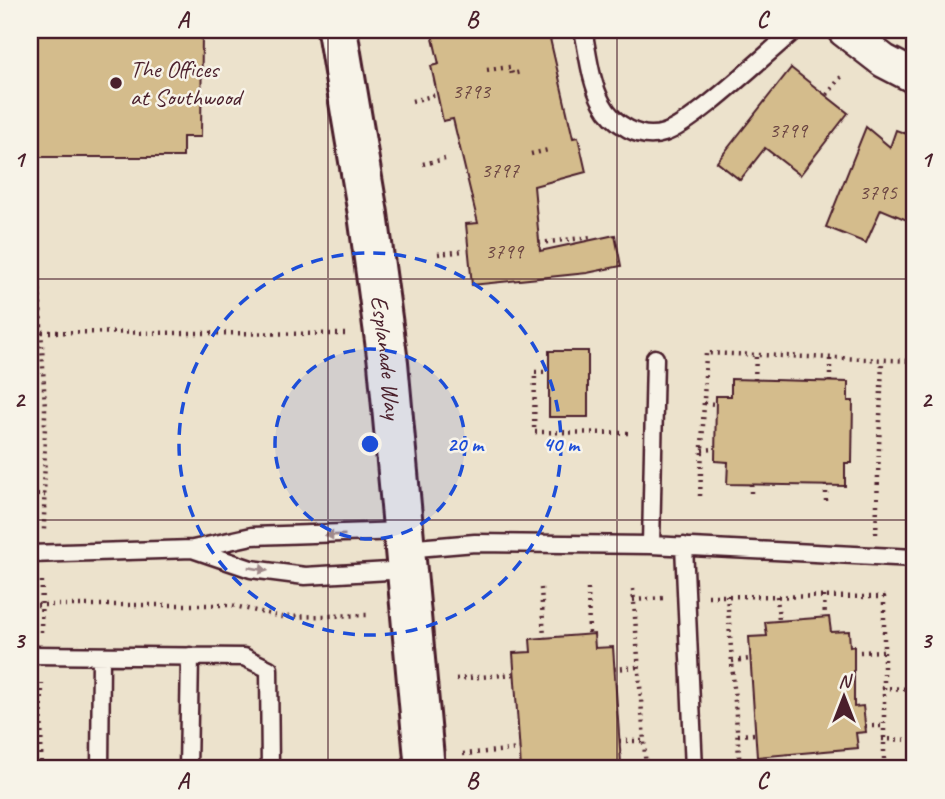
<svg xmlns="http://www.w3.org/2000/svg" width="945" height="799" viewBox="0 0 945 799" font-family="Caveat,sans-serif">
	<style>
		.building { fill: #d4bc8c; stroke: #4a1f2b; stroke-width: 2 }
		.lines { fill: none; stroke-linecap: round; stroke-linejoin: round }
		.lane-casing { stroke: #4a1f2b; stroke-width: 21 }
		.street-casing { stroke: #4a1f2b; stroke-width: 37 }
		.secondary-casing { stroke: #4a1f2b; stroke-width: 44 }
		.path { stroke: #4a1f2b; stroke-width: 4.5; stroke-dasharray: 2 5; stroke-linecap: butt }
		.lane { stroke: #f7f3e8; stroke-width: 16 }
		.street { stroke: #f7f3e8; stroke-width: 32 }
		.secondary { stroke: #f7f3e8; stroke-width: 38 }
		.oneway { fill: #a0898a }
		.grid { fill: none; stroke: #4a1f2b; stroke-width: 2; stroke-opacity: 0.55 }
		.ring { fill: none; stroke: #1d4ed8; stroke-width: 3.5; stroke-dasharray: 12 9 }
		.poi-dot { fill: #4a1f2b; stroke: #f7f3e8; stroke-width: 2.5 }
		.labels { text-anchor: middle; stroke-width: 5; stroke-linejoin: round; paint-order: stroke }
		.number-label { font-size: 21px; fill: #6c4643 }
		.poi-label { font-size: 24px; fill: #4a1f2b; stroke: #f7f3e8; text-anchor: start }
		.street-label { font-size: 24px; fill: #4a1f2b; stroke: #f7f3e8 }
		.centre { fill: #1d4ed8; stroke: #f7f3e8; stroke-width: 3.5 }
		.ring-label { font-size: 21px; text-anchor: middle; font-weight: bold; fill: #1d4ed8; stroke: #f7f3e8; stroke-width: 5; stroke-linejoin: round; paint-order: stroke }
		.neatline { fill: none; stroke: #4a1f2b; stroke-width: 2.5 }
		.grid-label { font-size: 23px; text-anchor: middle; font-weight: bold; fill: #4a1f2b }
	</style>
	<rect width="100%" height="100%" fill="#ece2cc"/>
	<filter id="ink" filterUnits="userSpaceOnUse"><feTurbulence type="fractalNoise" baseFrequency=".0143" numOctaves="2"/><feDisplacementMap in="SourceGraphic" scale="14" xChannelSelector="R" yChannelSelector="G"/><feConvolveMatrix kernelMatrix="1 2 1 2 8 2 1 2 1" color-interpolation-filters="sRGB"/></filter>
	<g filter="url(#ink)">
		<!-- building -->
		<path class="building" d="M30,30H202L201,137H183V157H30Z
			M431,30H548L573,138L578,137L586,172L534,186L540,251L615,235L621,266L587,273L472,285L466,224L478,223L453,119L443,121L431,66L439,64Z
			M791,68L848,113L800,175L765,148L740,180L717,162Z
			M866,127L890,147L896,130L915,137V199L907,220L881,209L866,243L826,227Z
			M549,351H588V417H549Z
			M731,379L848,382V401H853L852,463H845V486L727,484L728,462L715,461L716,396H731Z
			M829,617L831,632L849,631L850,647L854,646V707L863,706L866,732L856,733L858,748L757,757L749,637L767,636L765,622Z
			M594,634L595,648L613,647L621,763L521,769L513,653L531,652L530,639Z"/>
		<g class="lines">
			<!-- lane casing -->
			<g class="lane-casing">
				<path id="lane" d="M583,30C588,53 590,81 602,103C613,124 640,141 664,133C693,124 768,52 795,30
					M651,545L655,358
					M684,546L694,769
					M405,549L475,543L651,545L915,558
					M195,550L251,569L305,576L406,570
					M30,554L193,549L252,536L403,531
					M30,655L244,657L269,669L270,769
					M100,769L101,656
					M188,769L190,656"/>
			</g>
			<!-- street casing -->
			<g class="street-casing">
				<path id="street" d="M844,30L884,61L915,77"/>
			</g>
			<!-- secondary casing -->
			<g class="secondary-casing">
				<g id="secondary">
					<path id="s1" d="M337,30L368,214L388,363L425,769"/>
				</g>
			</g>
			<!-- path -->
			<path class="path" d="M487,70L510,67L512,74L521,72
				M827,95L844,73
				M412,101L436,95
				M531,154L548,150
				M423,164L445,159
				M539,243L591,237
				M438,254L464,251
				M30,282L39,285L45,409L44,530
				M42,332L345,334
				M544,372H535L534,432L629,433
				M755,380L756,355
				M830,382V358
				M704,403L715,404
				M702,450L715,449
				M751,484V497
				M30,495H45
				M700,496L706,353L915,361
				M826,501V485
				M876,534L882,360
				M541,588L544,638
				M588,589L589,634
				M633,589L646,769
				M727,595L740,769
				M708,596L884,597V769
				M777,596L779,621
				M824,596L825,617
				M633,600L664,598
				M30,605H231L281,617L370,615
				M41,632L42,578
				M860,652L883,651
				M732,661L750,659
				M614,669L638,667
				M456,679L515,674
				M882,688L915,689
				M865,726H882
				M738,735L755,734
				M882,739L915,740
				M619,741H643
				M463,754L520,749
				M41,769L42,679"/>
			<!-- lane -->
			<use href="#lane" class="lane"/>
			<!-- street -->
			<use href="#street" class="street"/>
			<!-- secondary -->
			<use href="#secondary" class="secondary"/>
		</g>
		<!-- one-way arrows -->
		<defs><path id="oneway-solid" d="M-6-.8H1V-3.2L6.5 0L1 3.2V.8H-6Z" transform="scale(1.75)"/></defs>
		<g class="oneway">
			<use href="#oneway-solid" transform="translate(335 535) rotate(179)"/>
			<use href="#oneway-solid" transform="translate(258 569) rotate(10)"/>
		</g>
	</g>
	<!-- grid -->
	<path class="grid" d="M328,30V769M617,30V769M30,279H915M30,520H915"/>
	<!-- distance rings -->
	<circle cx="370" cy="444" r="95" fill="#1d4ed8" fill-opacity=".12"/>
	<g class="ring">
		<circle cx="370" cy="444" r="95"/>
		<circle cx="370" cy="444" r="191"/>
	</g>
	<!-- markers -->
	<circle class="poi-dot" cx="116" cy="83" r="7"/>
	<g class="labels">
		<!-- number labels -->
		<g class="number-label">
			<text x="471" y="98">3793</text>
			<text x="788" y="137">3799</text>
			<text x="500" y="177">3797</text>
			<text x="878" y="199">3795</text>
			<text x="504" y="258">3799</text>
		</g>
		<!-- poi labels -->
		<g class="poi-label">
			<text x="130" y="77">The Offices<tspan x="130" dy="28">at Southwood</tspan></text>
		</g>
		<!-- street labels -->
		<g class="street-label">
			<text dy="8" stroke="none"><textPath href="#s1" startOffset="331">Esplanade Way</textPath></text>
		</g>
	</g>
	<circle cx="370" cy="444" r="10" class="centre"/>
	<g class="ring-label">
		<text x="465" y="451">20 m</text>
		<text x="561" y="451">40 m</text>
	</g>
	<!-- margin -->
	<rect width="945" height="799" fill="none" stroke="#f7f3e8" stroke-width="77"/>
	<!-- north arrow -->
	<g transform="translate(844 697)" stroke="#f7f3e8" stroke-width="5" paint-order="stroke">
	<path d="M0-5L12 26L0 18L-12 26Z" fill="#4a1f2b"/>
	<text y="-10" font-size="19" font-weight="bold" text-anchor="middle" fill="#4a1f2b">N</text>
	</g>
	<rect x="38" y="38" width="868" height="722" class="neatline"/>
	<g class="grid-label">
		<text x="183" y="27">A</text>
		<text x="472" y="27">B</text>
		<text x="762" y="27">C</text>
		<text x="19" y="167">1</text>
		<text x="926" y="167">1</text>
		<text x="19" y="407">2</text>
		<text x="926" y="407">2</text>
		<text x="19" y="648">3</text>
		<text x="926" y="648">3</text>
		<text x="183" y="788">A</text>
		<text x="472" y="788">B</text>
		<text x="762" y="788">C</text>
	</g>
</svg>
